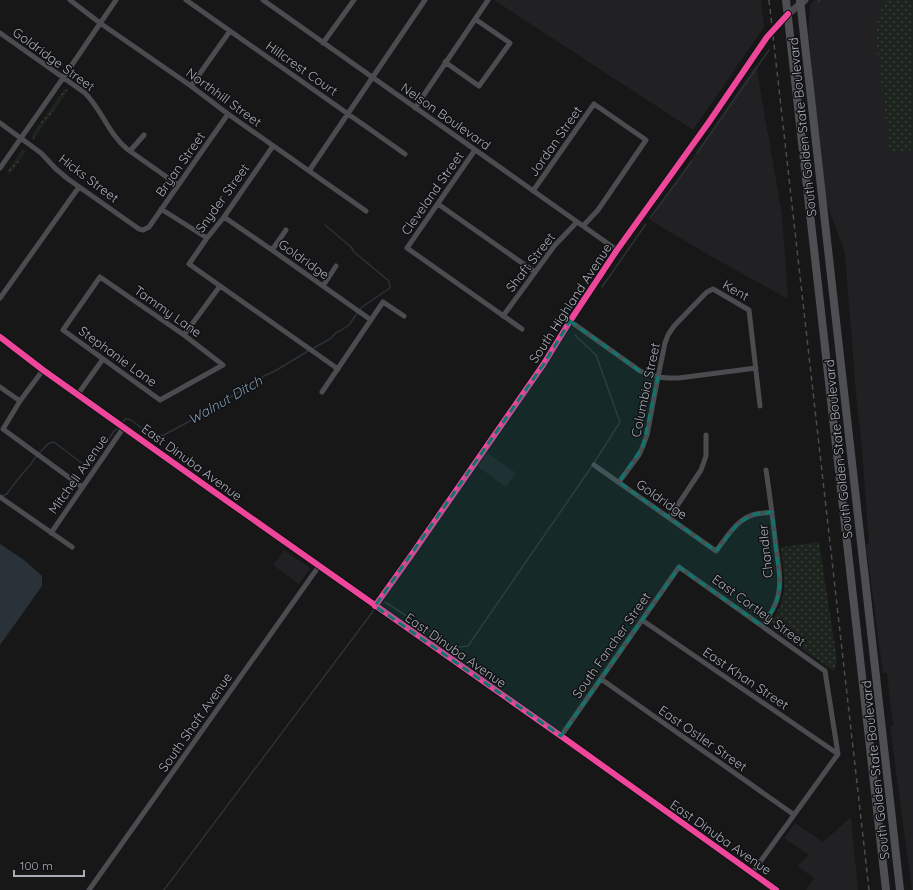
<svg xmlns="http://www.w3.org/2000/svg" width="913" height="890" viewBox="0 0 913 890" font-family="Quicksand,sans-serif">
	<style>
		.built { fill: #212123 }
		.grass { fill: url(#grass-dots) }
		.water { fill: #2a3239 }
		.lines { fill: none; stroke-linecap: round; stroke-linejoin: round }
		.stream { stroke: #2a3239; stroke-width: 1.5 }
		.street { stroke: #4b4c50; stroke-width: 5 }
		.secondary { stroke: #4a4a4e; stroke-width: 7 }
		.primary { stroke: #4d4f52; stroke-width: 8 }
		.rail { stroke: #4b4c4f; stroke-width: 1.5; stroke-dasharray: 5 4; stroke-linecap: butt }
		.cycleway-casing { stroke: #111113; stroke-width: 8 }
		.cycleway { stroke: #ed469a; stroke-width: 6 }
		.marked { fill: #0f766e; fill-opacity: 0.2; stroke: #0f766e; stroke-width: 3; stroke-dasharray: 8 5; stroke-linejoin: round }
		.labels { text-anchor: middle; stroke-width: 3; stroke-linejoin: round; paint-order: stroke }
		.street-label { font-size: 13px; fill: #a8adb8; stroke: #111113 }
		.water-label { font-size: 14px; font-style: italic; fill: #7f9bb3; stroke: #111113 }
	</style>
	<defs>
		<pattern id="grass-dots" width="8" height="8" patternUnits="userSpaceOnUse"><rect width="8" height="8" fill="#1d241e"/><path d="M2 2h.1M6 6h.1" fill="none" stroke="#3b413d" stroke-width="1.8" stroke-linecap="round"/></pattern>
	</defs>
	<rect width="100%" height="100%" fill="#171717"/>
	<!-- built -->
	<path class="built" d="M494,0H761L764,27L693,130Z
		M814,0H884L878,17L890,152L913,150V890H912L890,727L893,726L887,673H883L866,545L869,544L862,447L856,394L845,253L824,196L811,73L810,42L808,36L810,5Z
		M756,65L782,215L788,299L707,254L650,220Z
		M486,452L516,473L506,487L477,466Z
		M284,550L310,568L299,584L273,565Z
		M851,817L858,890H806L814,878L797,866L809,855L784,838L795,823L823,842Z"/>
	<!-- grass -->
	<path class="grass" d="M884,0H913V150L890,153L876,38L878,17Z
		M69,89L33,140L32,135L64,90Z
		M22,150H27L10,174L7,172Z
		M819,542L837,660L834,671L772,628L771,622L780,607L784,591V575L781,547Z"/>
	<!-- water -->
	<path class="water" d="M0,544L24,560L42,576V586L0,645Z"/>
	<g class="lines">
		<!-- stream -->
		<path class="stream" d="M818,2L820,0
			M697,153L769,50
			M650,218L692,161
			M325,225L351,247L354,252L389,281L390,288L362,307L360,310
			M602,287L646,224
			M575,335L596,355L620,422L594,463
			M312,349L330,339L337,332L340,331L349,325L358,312
			M121,424L125,419H127L131,420L147,432L155,436L164,435L188,422L201,412L208,411L212,407L226,400L264,376L275,371L308,351
			M39,453L49,443L54,442L83,464L92,463L99,451L102,449L114,431L119,427
			M2,496L7,494C14,483 22,474 31,464C33,461 34,458 37,456
			M385,602L450,644L459,647L468,646L592,466
			M164,890L374,610"/>
		<!-- street -->
		<path class="street" d="M70,0L100,23L191,86L228,114L366,211
			M186,0L405,154
			M263,0L617,250
			M0,33L85,93C102,110 108,133 127,149L178,185
			M323,43L354,0
			M445,62L479,86L510,43L475,19
			M191,86L230,31
			M415,108L488,0
			M0,123L41,153L56,169L68,179L139,229L143,230L149,227L228,114
			M273,146L224,217L207,238L189,264L338,369
			M475,150L407,248L522,329
			M130,151L144,135
			M0,168L63,78L116,0
			M309,171C348,114 386,57 425,0
			M533,191L594,104L646,140L598,210L583,226
			M438,204L535,272
			M161,209L207,238
			M224,217L272,250L371,320
			M272,250L286,230
			M100,277L184,335L223,365L160,400L63,330Z
			M323,286L336,266
			M0,298L79,187
			M503,316L555,245L577,222
			M570,321L640,371L658,377L668,378H679L756,368
			M184,335L220,286
			M0,337L43,370L227,501L561,736L776,890
			M43,370L20,401L3,429L82,487
			M0,387L20,401
			M322,392L383,302L404,316
			M78,394L103,359
			M594,465L716,551C727,537 737,518 756,514C761,513 767,513 772,512
			M619,482L639,455L643,446L647,435L658,377L665,343L668,335L674,326L702,297L707,292L713,289L749,310L760,406
			M0,497L72,547
			M669,518L701,470L706,456V435
			M51,533L124,427
			M642,620L838,754
			M762,626C769,617 775,608 778,596C782,580 778,563 776,547C773,521 770,496 766,470
			M601,679L793,814
			M561,736L679,567L825,671L838,754
			M752,873L838,754
			M89,890L319,566"/>
		<!-- secondary -->
		<path class="secondary" d="M375,606L410,557L543,365L570,321L617,250L709,122L767,37L788,14L805,0"/>
		<!-- primary -->
		<path class="primary" d="M786,0L886,890
			M800,0L900,890"/>
		<!-- rail -->
		<path class="rail" d="M769,0L869,890"/>
		<!-- cycleway casing -->
		<g class="cycleway-casing">
			<path id="cycleway" d="M0,337L43,370L227,501L561,736L776,890
				M375,606L410,557L543,365L570,321L617,250L709,122L767,37L788,14"/>
		</g>
		<!-- cycleway -->
		<use href="#cycleway" class="cycleway"/>
	</g>
	<!-- marked area -->
	<path class="marked" d="M570,321L640,371L658,377L643,446L619,482L716,551L738,523L755,514L772,512L780,586L776,605L762,626L679,567L561,736L375,606L543,365Z"/>
	<g class="labels">
		<!-- street labels -->
		<g class="street-label">
			<text transform="translate(54 59) rotate(36)" y="5">Goldridge Street</text>
			<text transform="translate(302 68) rotate(35)" y="5">Hillcrest Court</text>
			<text transform="translate(224 97) rotate(36)" y="5">Northhill Street</text>
			<text transform="translate(446 116) rotate(35)" y="5">Nelson Boulevard</text>
			<text transform="translate(802 127) rotate(-96)" y="5">South Golden State Boulevard</text>
			<text transform="translate(555 141) rotate(-55)" y="5">Jordan Street</text>
			<text transform="translate(180 164) rotate(-55)" y="5">Bryan Street</text>
			<text transform="translate(89 178) rotate(37)" y="5">Hicks Street</text>
			<text transform="translate(432 193) rotate(-55)" y="5">Cleveland Street</text>
			<text transform="translate(222 198) rotate(-54)" y="5">Snyder Street</text>
			<text transform="translate(304 259) rotate(35)" y="5">Goldridge</text>
			<text transform="translate(530 262) rotate(-52)" y="5">Shaft Street</text>
			<text transform="translate(736 290) rotate(30)" y="5">Kent</text>
			<text transform="translate(570 303) rotate(-57)" y="5">South Highland Avenue</text>
			<text transform="translate(168 311) rotate(35)" y="5">Tammy Lane</text>
			<text transform="translate(118 356) rotate(36)" y="5">Stephanie Lane</text>
			<text transform="translate(645 390) rotate(-78)" y="5">Columbia Street</text>
			<text transform="translate(838 449) rotate(-96)" y="5">South Golden State Boulevard</text>
			<text transform="translate(192 462) rotate(36)" y="5">East Dinuba Avenue</text>
			<text transform="translate(78 474) rotate(-55)" y="5">Mitchell Avenue</text>
			<text transform="translate(662 499) rotate(35)" y="5">Goldridge</text>
			<text transform="translate(765 551) rotate(-96)" y="5">Chandler</text>
			<text transform="translate(759 610) rotate(36)" y="5">East Cortley Street</text>
			<text transform="translate(611 645) rotate(-55)" y="5">South Fancher Street</text>
			<text transform="translate(456 650) rotate(35)" y="5">East Dinuba Avenue</text>
			<text transform="translate(746 678) rotate(34)" y="5">East Khan Street</text>
			<text transform="translate(195 722) rotate(-55)" y="5">South Shaft Avenue</text>
			<text transform="translate(703 738) rotate(35)" y="5">East Ostler Street</text>
			<text transform="translate(875 770) rotate(-96)" y="5">South Golden State Boulevard</text>
			<text transform="translate(721 837) rotate(35)" y="5">East Dinuba Avenue</text>
		</g>
		<!-- water labels -->
		<g class="water-label">
			<text transform="translate(225 400) rotate(-30)" y="5">Walnut Ditch</text>
		</g>
	</g>
	<!-- scale -->
	<path d="M14 870v6h70v-6" fill="none" stroke="#a8adb8" stroke-width="2"/>
	<text x="20" y="870" font-size="12" fill="#a8adb8" stroke="#111113" stroke-width="3" paint-order="stroke">100 m</text>
</svg>
